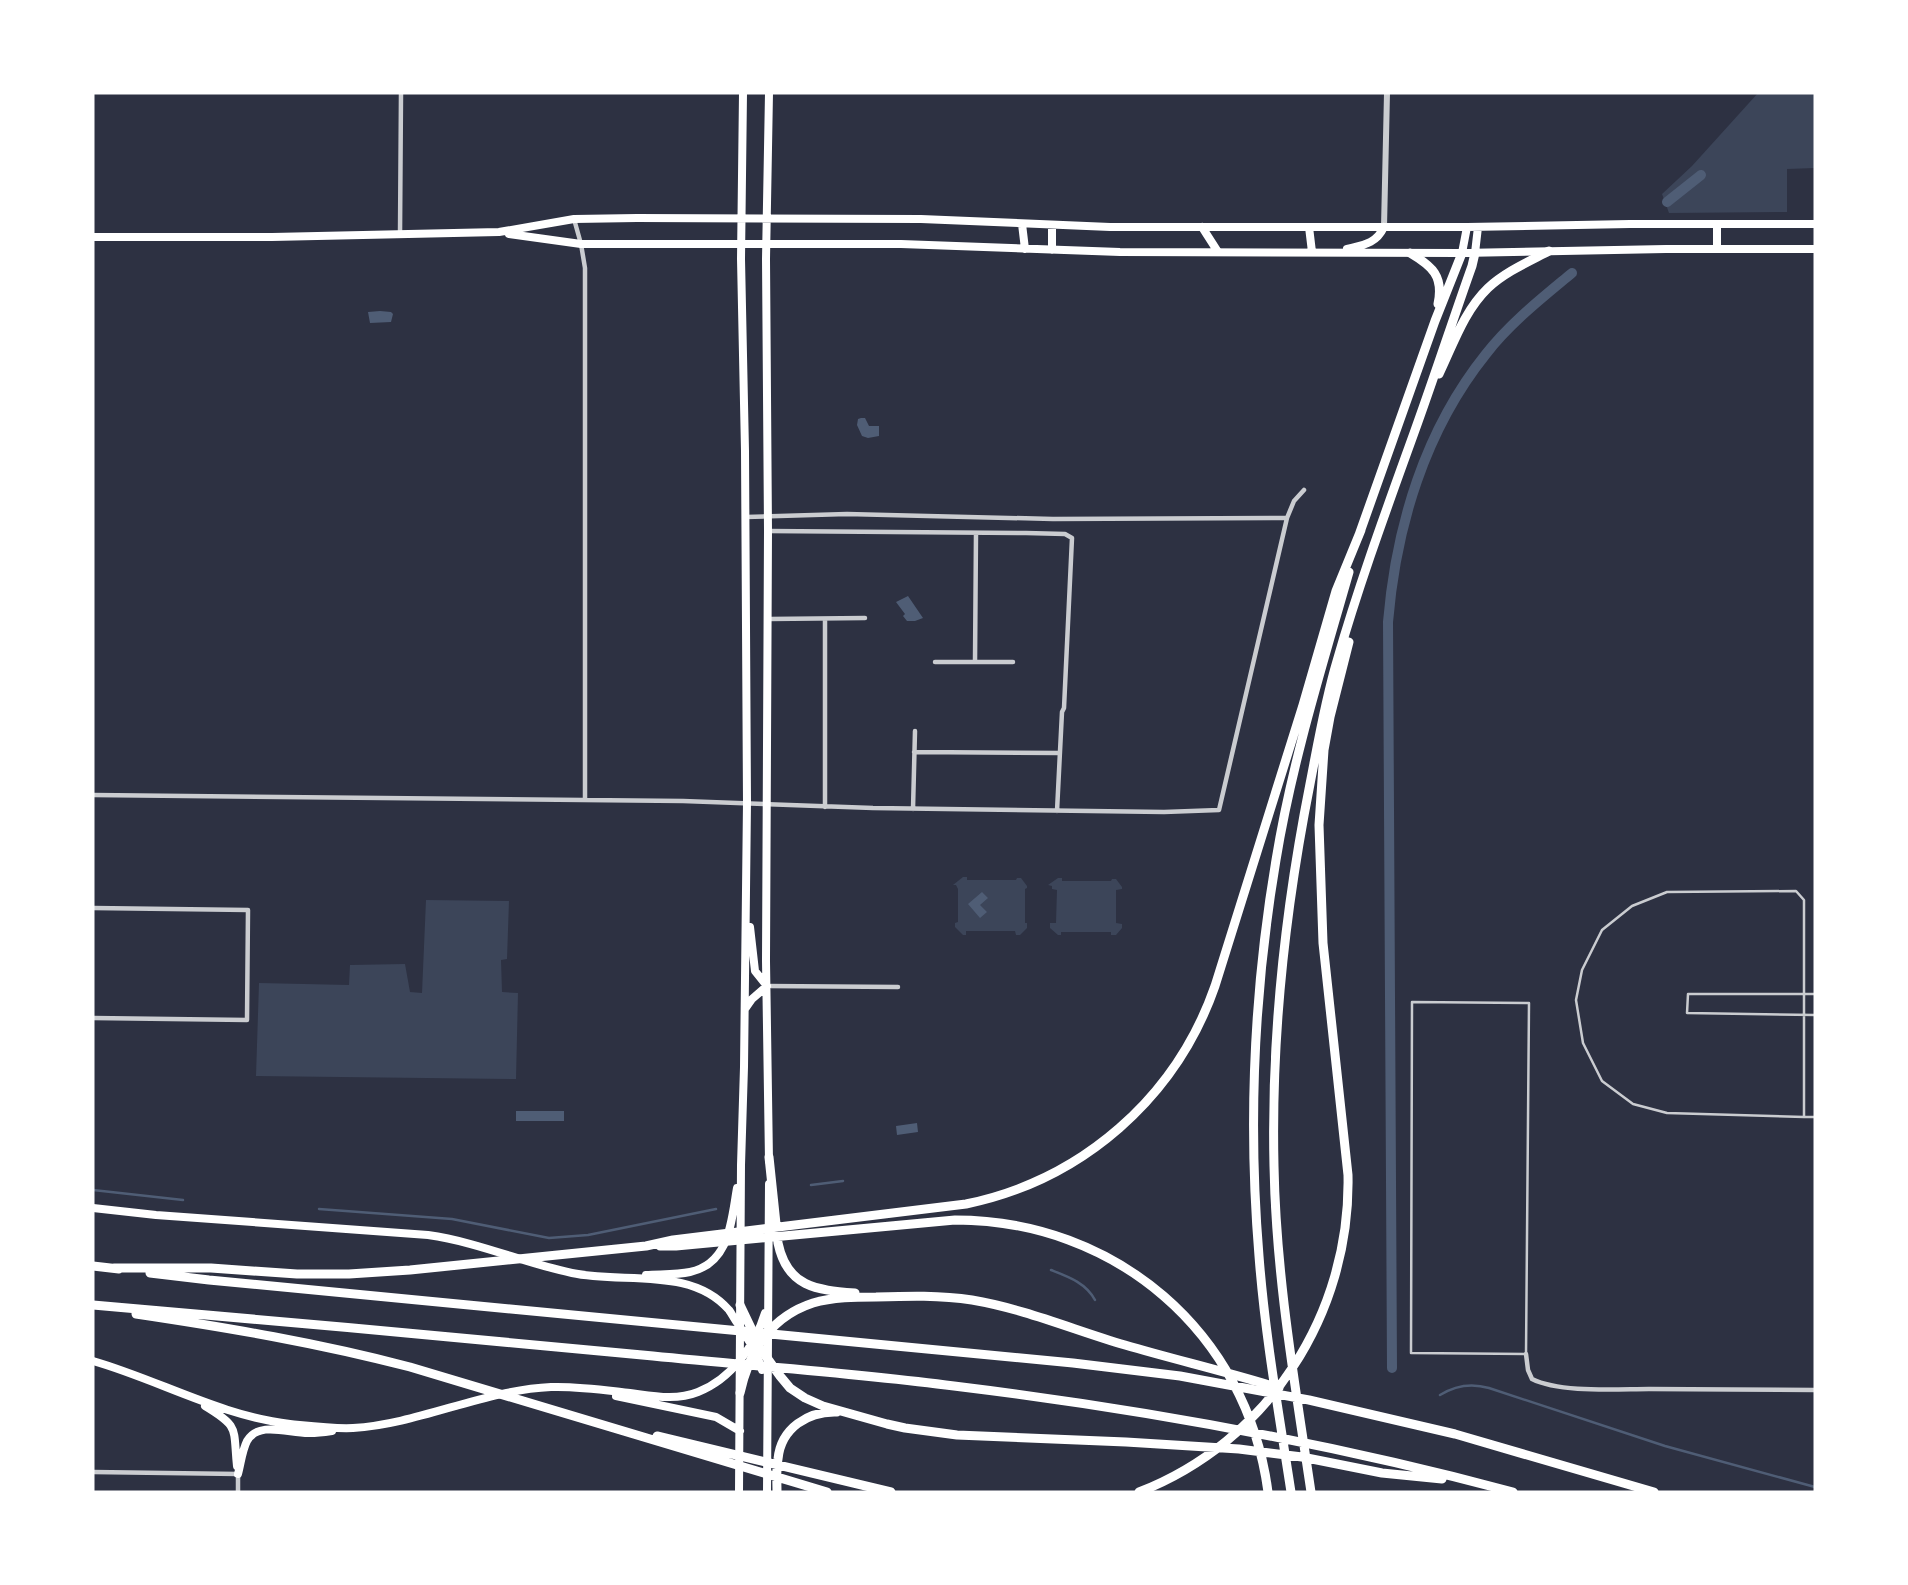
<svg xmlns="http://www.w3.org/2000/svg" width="1908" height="1585" viewBox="0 0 1908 1585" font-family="Manrope,sans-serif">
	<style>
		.green { fill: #3c4559 }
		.water { fill: #4f5d75 }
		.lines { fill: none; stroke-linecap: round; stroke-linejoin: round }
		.stream { stroke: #4f5d75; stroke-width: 2.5 }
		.canal { stroke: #4f5d75; stroke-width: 10 }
		.service { stroke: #caccd0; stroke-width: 2.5 }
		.minor { stroke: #caccd0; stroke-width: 4.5 }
		.tertiary { stroke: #caccd0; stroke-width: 6 }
		.primary { stroke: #fff; stroke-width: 8 }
		.motorway { stroke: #fff; stroke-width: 9 }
	</style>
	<rect width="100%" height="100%" fill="#2d3142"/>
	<!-- green -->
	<path class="green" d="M1758,93H1815V168L1787,169V212L1669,213L1662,194L1692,166Z
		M963,877H967V880H1016L1017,878H1021L1027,886V888L1025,889V923H1027V928L1020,935H1016L1015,931H966V935H963L955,927V923L958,922V889L956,885H953Z
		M1058,878H1062V881H1111L1112,879H1116L1122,887V889L1116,890V923L1122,924V928L1116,935H1111V932H1061V935H1058L1050,928V923H1056L1057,890L1052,889V886L1048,885Z
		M426,900L509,901L507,959L501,960L502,992L518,993L516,1079L256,1076L259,983L349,985L350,965L405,964L410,992L422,993Z"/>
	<!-- water -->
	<path class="water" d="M380,311L391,312L393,314L391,322L370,323L368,312Z
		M861,418H865L869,426H879V436L868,438L862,436L857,425L858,419Z
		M908,596L923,618L915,621H907L903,616L905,614L896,602Z
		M982,892L988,898L980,905L987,912L980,918L968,904Z
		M516,1111H564V1121H516Z
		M917,1123L918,1132L897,1135L896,1126Z"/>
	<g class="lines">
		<!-- stream -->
		<path class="stream" d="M811,1185L843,1181
			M93,1190L183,1200
			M319,1209L452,1219L549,1238L588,1235L716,1209
			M1051,1270C1069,1277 1086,1283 1095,1300
			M1440,1395C1456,1385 1472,1383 1489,1388L1665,1446L1815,1487"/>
		<!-- canal -->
		<path class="canal" d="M1667,202L1701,175
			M1392,1368L1388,622C1396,526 1425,430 1486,354C1510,323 1542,298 1572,273"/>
		<!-- service -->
		<path class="service" d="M1815,994H1688L1687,1013L1815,1015
			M1412,1002L1529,1003L1526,1354L1411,1353Z
			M1804,1117V900L1796,891L1667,892L1632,906L1602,930L1582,970L1576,1000L1583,1043L1602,1081L1633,1104L1667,1113L1804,1117H1815"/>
		<!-- minor -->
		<path class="minor" d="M574,219L581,244L585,268V800
			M400,234L401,93
			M746,517L847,514L1053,519L1287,518
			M768,531L1026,533L1065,534L1072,538L1064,708L1062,712L1057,811
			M769,619L865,618
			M825,619V807
			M935,662H1013
			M975,662L976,533
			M914,752L1059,753
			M93,795L683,801L873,808L1164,812L1219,810L1287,518L1294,501L1304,490
			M913,809L915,731
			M93,908L248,910L247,1020L93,1018
			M767,986L898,987
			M1526,1354L1528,1370L1532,1379C1560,1393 1616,1389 1649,1389C1704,1389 1760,1390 1815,1390
			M93,1472L238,1474V1492"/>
		<!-- tertiary -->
		<path class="tertiary" d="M1384,227L1387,93"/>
		<!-- primary -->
		<path class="primary" d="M1022,224L1025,249
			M1717,224V249
			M1052,225V250
			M1202,227L1218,252
			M1309,227L1312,252
			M509,234L581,244H901L1120,252L1462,253L1666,249H1815
			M93,237H272L499,232L574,219L637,218L921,219L1110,227H1467L1630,224H1815
			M1347,249C1363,245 1376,244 1384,227
			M1462,253L1467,227
			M1475,253L1478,227
			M750,927L755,971L767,986
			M745,1009L752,999L767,986
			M769,1161L766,961L768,531L766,259L769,93
			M93,1208L156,1215L428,1235C478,1242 524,1263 572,1273C623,1284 691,1266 729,1310C732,1314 734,1319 738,1324C748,1339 757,1352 762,1370
			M646,1275C660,1274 676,1275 690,1272C730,1263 731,1222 737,1188
			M93,1361C159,1380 221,1416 290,1424C310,1426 333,1429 353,1428C419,1424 484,1390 551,1387C578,1386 604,1390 630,1393C653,1396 676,1401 698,1392C731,1379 755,1346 765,1313
			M616,1396L716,1417L740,1431
			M205,1406C240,1427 233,1428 237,1466
			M238,1474C241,1463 242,1451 247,1441C259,1420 290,1434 310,1433C317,1433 325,1432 332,1431
			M739,1492L741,1165L744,1067L747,802L745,451L741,259L743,93
			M767,1492L769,1184"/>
		<!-- motorway -->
		<path class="motorway" d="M1410,253C1432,266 1444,276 1438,304
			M1439,374C1453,345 1464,311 1488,288C1505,272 1528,262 1549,251
			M1359,535L1435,321L1462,253
			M769,1157L778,1243C787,1287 816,1290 855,1293
			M660,1246H676L955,1220C1115,1220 1247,1332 1268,1492
			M93,1266L119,1269
			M114,1268H211L297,1274H349L410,1270L646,1246L673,1240L966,1204C1082,1180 1176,1098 1215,986L1303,705L1336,591L1361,530
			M150,1273L209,1280L1073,1363L1180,1376L1309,1400L1455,1434L1654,1492
			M93,1305C280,1321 466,1338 653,1356C753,1366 854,1373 954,1386C1142,1409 1330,1443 1513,1492
			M740,1305L762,1351L780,1376L790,1388L805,1398L823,1406L887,1424L905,1428L957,1435L1126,1442L1239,1449L1302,1457L1382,1473L1442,1479
			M136,1314C230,1328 318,1343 410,1367L827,1492
			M740,1393C749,1352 770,1317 813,1303C833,1297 856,1297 876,1297C908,1296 940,1295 972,1300C1025,1309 1074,1330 1125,1345C1176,1360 1228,1372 1279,1388
			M657,1436L891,1492
			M777,1492C777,1481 776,1470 778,1459C781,1428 808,1411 837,1412
			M1139,1492C1268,1442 1351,1314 1348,1175L1323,943L1319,825L1324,750L1330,717L1349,642
			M1291,1492C1279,1414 1265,1335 1259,1256C1248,1124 1254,990 1276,860C1292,762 1322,667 1349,572
			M1311,1492C1295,1384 1276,1276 1274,1166C1271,1038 1285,910 1310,784C1318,743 1325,701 1337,661C1359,584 1387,508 1414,433C1434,378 1452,322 1472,266L1475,253"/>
	</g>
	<!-- border -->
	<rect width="1908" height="1585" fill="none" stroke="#ffffff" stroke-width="189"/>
</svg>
